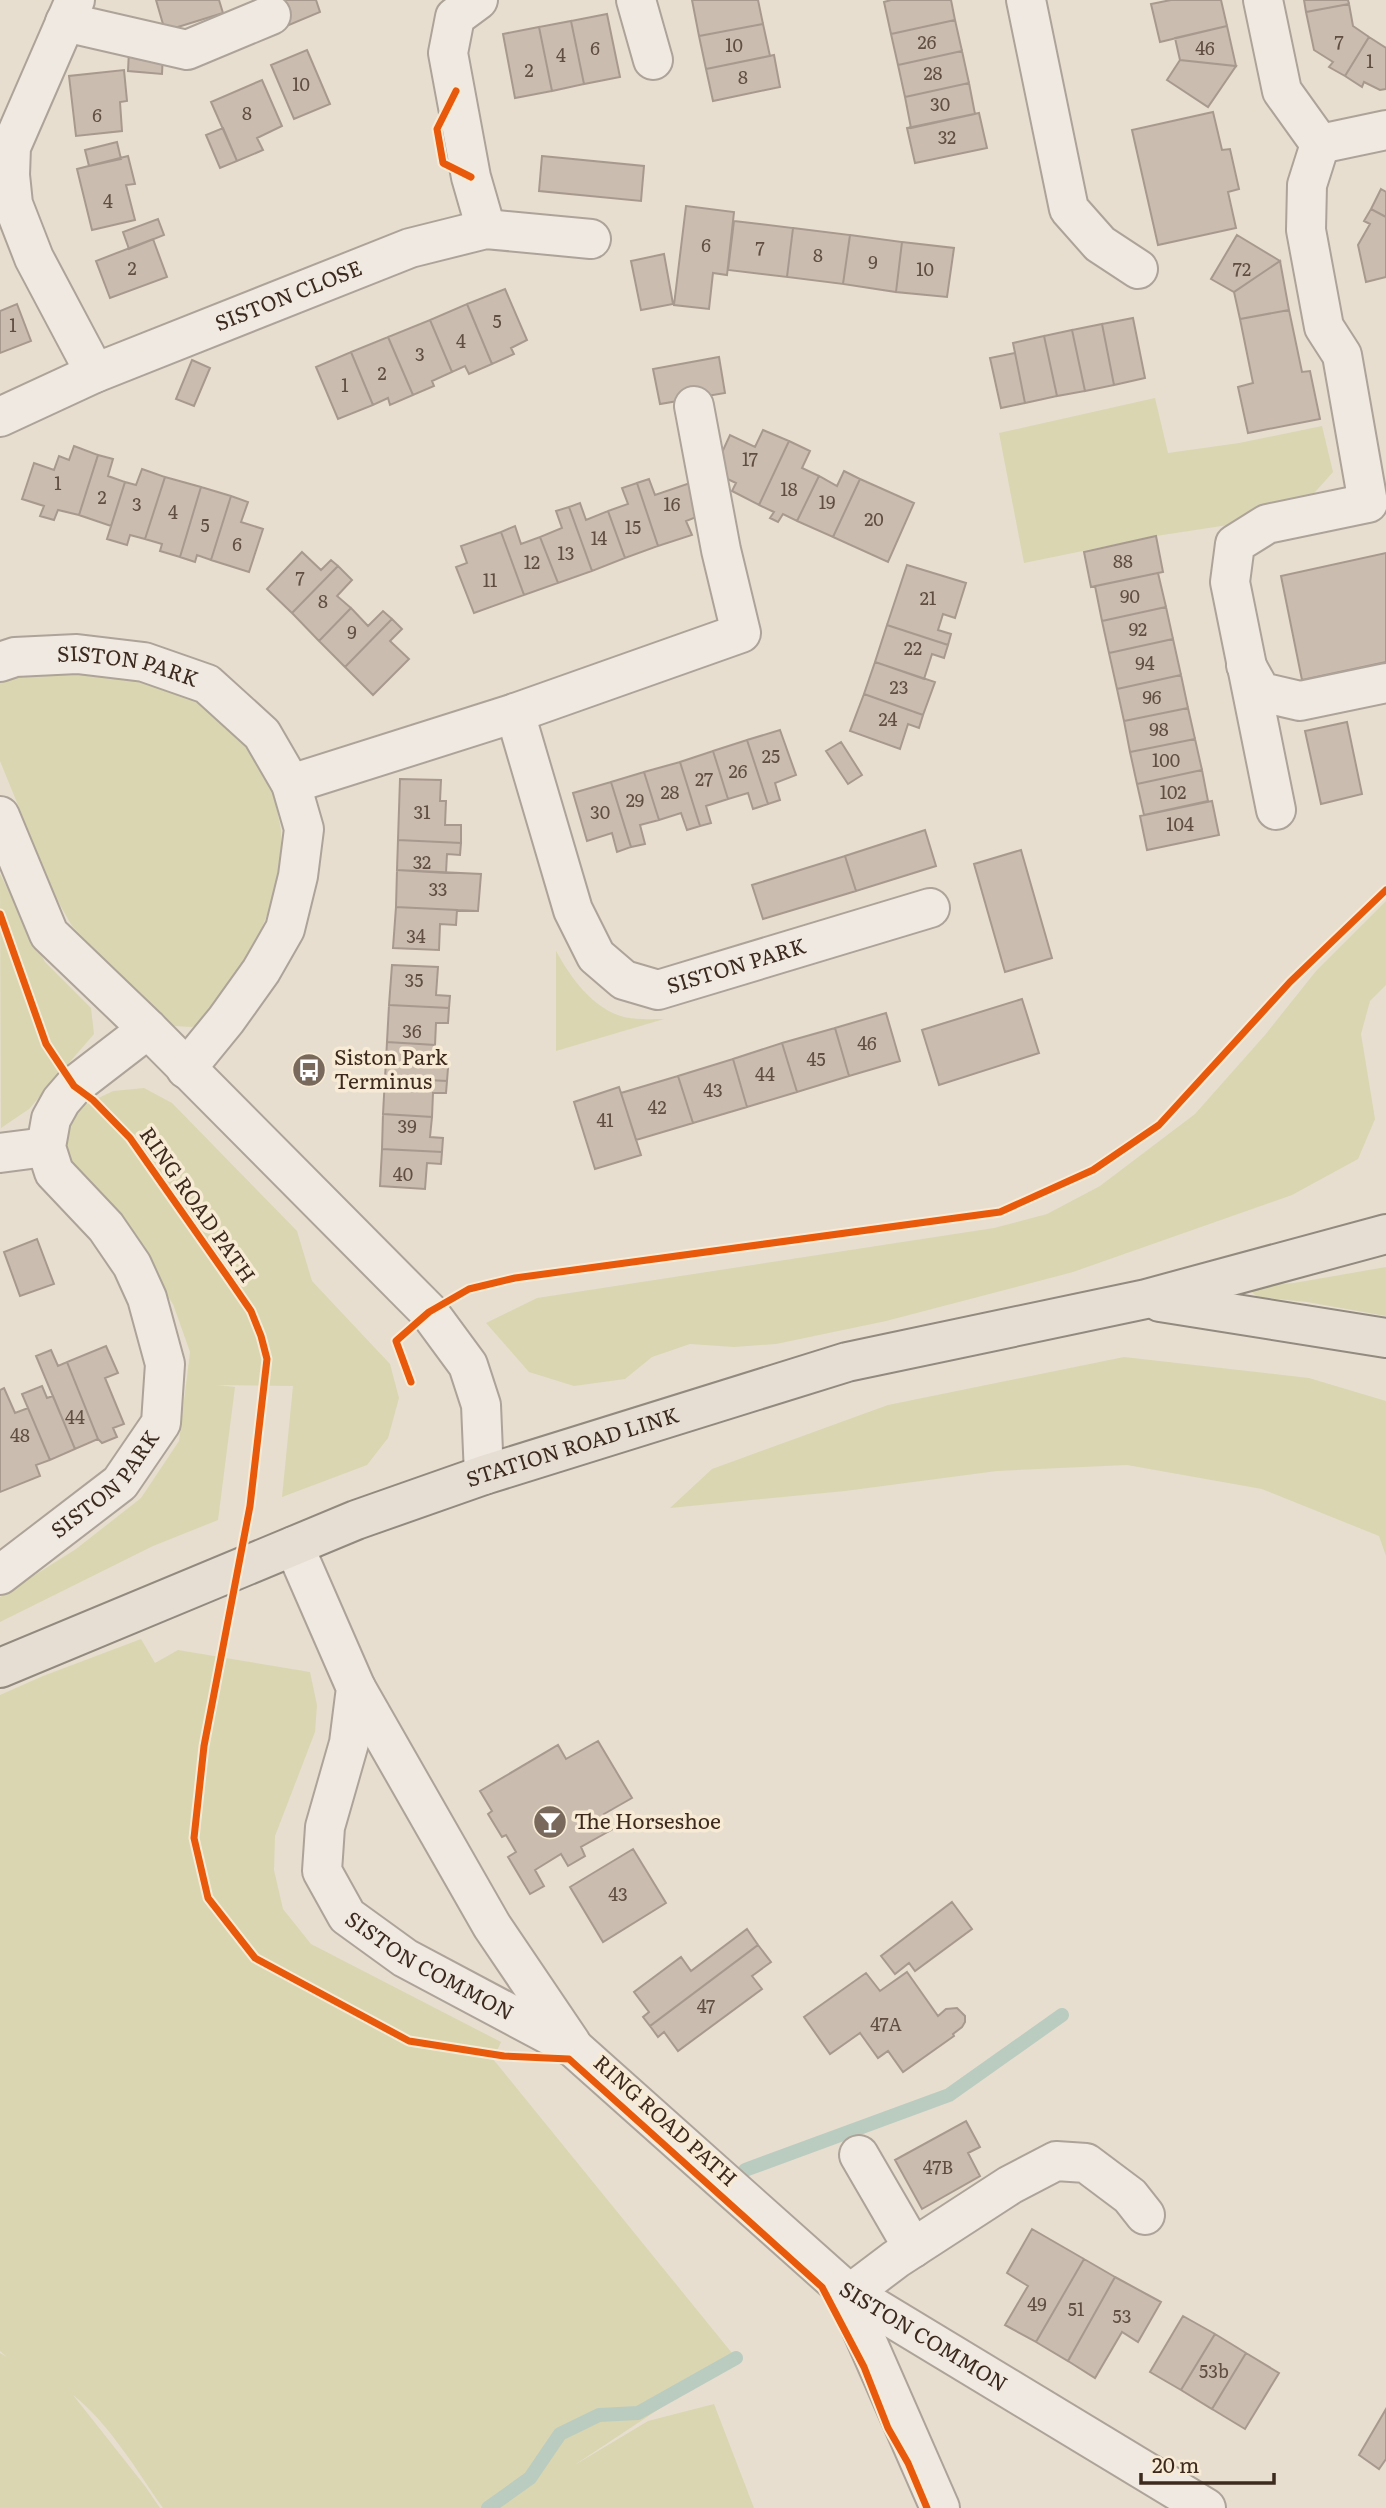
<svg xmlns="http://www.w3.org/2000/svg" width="1386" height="2508" viewBox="0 0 1386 2508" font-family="Literata,serif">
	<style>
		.green { fill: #dad6b1 }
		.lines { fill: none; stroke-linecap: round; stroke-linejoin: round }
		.stream { stroke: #baccc0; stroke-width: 14 }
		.building { fill: #cbbcb0; stroke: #a8998e; stroke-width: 2 }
		.minor-casing { stroke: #ada398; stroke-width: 42 }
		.major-casing { stroke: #92897f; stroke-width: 42 }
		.minor { stroke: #efe9e1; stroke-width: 38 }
		.major { stroke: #e6ded2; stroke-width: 38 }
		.cycleway-casing { stroke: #f8ebd5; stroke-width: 11 }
		.cycleway { stroke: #e8590c; stroke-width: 7 }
		.labels { text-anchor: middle; stroke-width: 7; stroke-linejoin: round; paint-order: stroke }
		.number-label { font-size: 18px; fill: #604e42 }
		.street-label { font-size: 21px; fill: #3d2a1e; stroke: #f8ebd5 }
		.poi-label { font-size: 21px; fill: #3d2a1e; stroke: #f8ebd5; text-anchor: start }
	</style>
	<rect width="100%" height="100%" fill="#e7decf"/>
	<!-- green -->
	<path class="green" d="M1155,398L1168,453L1239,443L1322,426L1333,472L1307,501L1250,512L1228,525L1156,536L1024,563L999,433Z
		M94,666L199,698L250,747L272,785L281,830V864L270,908L252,951L207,1020L192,1027L174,1026L156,1013L72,926L56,898L0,761V683L6,677Z
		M0,874L45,962L91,1008L94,1034L29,1109L1,1128Z
		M1386,901V985L1370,1001L1361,1034L1375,1119L1358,1159L1292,1195L1073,1272L886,1321L776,1344L734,1347L690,1344L652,1357L625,1379L574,1386L529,1372L486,1323L537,1298L994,1228L1047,1214L1100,1186L1195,1114L1265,1035L1316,971Z
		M556,951C571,978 593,1009 624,1017C637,1020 651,1019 664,1019L556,1051Z
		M144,1088L172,1103L297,1231L312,1281L390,1364L399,1398L388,1438L367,1465L282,1497L293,1386L217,1385L235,1387L218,1520L153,1546L0,1622V1597L76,1549L141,1498L179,1441L190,1352L173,1304L147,1265L123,1218L88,1187L69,1164L65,1131L76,1109L113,1091Z
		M1386,1267V1316L1307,1302L1257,1297L1251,1291L1255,1286L1294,1283Z
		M1124,1357L1309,1378L1386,1401V1556L1379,1536L1262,1489L1127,1465L997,1471L845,1491L670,1508L712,1469L888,1405Z
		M141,1639L155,1663L178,1650L310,1672L317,1705L315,1732L275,1836L274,1870L283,1909L311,1944L501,2042L493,2059L736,2358L573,2466L648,2421L714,2404L754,2508H163C137,2471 109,2423 73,2395L145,2486L160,2508H0V2353L7,2357L0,2351V1695L43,1676Z"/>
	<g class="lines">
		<!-- stream -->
		<path class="stream" d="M745,2170L949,2095L1062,2015
			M488,2508L530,2478L560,2434L599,2415L638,2413L736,2358"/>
	</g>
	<!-- building -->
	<path class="building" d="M156,0H219L223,13L165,31Z
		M278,0H316L320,12L289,25Z
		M692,0H758L763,24L699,36Z
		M891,0H951L955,20L891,34L884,2Z
		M1171,0H1221L1227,26L1160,42L1151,4Z
		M1304,0H1348L1349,4L1306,12Z
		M1349,4L1353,26L1369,37L1345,76L1329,67L1333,62L1314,50L1306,12Z
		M607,14L620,77L584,84L571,21Z
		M955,20L962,51L898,65L891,34Z
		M571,21L584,84L552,91L539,27Z
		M763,24L770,56L706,69L699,36Z
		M1227,26L1236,66L1180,60L1175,38Z
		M539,27L552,91L515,98L503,34Z
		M1369,37L1386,48V89L1380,90L1364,82L1362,87L1345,76Z
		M129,50L163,52L162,74L128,71Z
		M307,50L330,104L294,119L271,65Z
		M962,51L969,83L905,97L898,65Z
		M774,55L780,87L713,101L706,69Z
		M1180,60L1236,66L1208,107L1167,80Z
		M124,70L127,101L120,102L122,131L76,136L69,76Z
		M262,80L282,126L257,138L263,150L237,161L211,102Z
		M969,83L975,114L911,128L905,97Z
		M1213,112L1222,150L1230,149L1239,189L1228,192L1236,228L1158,245L1132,130Z
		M979,113L987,148L915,163L907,128Z
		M223,128L237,161L220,168L206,135Z
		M117,142L121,159L89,166L85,150Z
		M128,156L135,184L126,185L135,220L92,230L77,169Z
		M542,156L644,166L641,201L539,191Z
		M1381,189L1386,192V217L1371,209Z
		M686,206L734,212L727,275L713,273L709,309L674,305Z
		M1371,209L1386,217V277L1366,282L1358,245L1370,224L1364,221Z
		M158,219L164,235L129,249L123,232Z
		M734,221L793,228L787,277L728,270Z
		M793,228L850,235L843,284L787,277Z
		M850,235L902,242L896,292L843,284Z
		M1237,235L1280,261L1234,292L1211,279Z
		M153,239L167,277L110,298L96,261Z
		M902,242L954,248L947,297L896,292Z
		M664,254L673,304L641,310L631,261Z
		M1280,261L1289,310L1240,319L1234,292Z
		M505,289L527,340L511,348L514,354L492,364L467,304Z
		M17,304L31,341L0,353V311Z
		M467,304L492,364L469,374L465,366L452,372L430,320Z
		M1289,310L1302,372L1310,371L1320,419L1248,433L1238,387L1253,383L1240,319Z
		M1133,318L1145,378L1114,385L1102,324Z
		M430,320L452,372L432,381L434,386L413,395L388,337Z
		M1102,324L1114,385L1085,391L1072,330Z
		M1072,330L1085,391L1057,396L1044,336Z
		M1044,336L1057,396L1025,403L1013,343Z
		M388,337L413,395L390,405L388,398L373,405L351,352Z
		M351,352L373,405L338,419L316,367Z
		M1015,353L1025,403L1001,408L990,358Z
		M719,357L725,393L660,404L653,369Z
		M192,360L210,368L194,406L176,399Z
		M763,430L789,441L759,505L732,491L736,483L713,472L730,435L755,447Z
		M789,441L810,451L802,468L819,476L797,521L783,514L778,522L770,518L774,512L759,505Z
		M74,446L98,455L79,515L58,510L54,520L40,516L44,506L22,499L34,463L54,470L59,456L69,460Z
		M98,455L113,459L108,476L125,482L111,526L79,515Z
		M142,469L165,477L145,539L130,535L127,545L107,539L125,482L136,485Z
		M844,471L860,479L833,537L797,521L819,476L837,486Z
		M165,477L201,487L180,557L160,551L162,544L145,539Z
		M649,479L655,495L693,482L704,514L686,521L692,535L658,546L637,483Z
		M860,479L914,503L888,562L833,537Z
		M637,483L658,546L625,558L608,511L628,504L622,488Z
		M201,487L231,496L211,560L197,555L195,562L180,557Z
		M231,496L248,502L241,522L263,529L249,572L211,560Z
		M580,503L586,520L608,511L625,558L592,571L569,507Z
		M569,507L592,571L558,583L540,537L562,528L556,511Z
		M515,526L521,544L540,537L558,583L524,595L501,532Z
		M501,532L524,595L474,613L456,567L467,563L461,546Z
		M1156,536L1163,572L1091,587L1084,552Z
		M302,552L321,570L331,560L338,566L292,613L267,589Z
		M1386,553V662L1302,680L1281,576Z
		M907,565L966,583L955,618L943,614L938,630L951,634L948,645L887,625Z
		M338,566L352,580L337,596L351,608L319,641L292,613Z
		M1158,573L1166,607L1102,621L1095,586Z
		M1166,607L1173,639L1109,653L1102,621Z
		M351,608L368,626L383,611L392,619L345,667L319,641Z
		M392,619L402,629L390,641L409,659L373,695L345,667Z
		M887,625L948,645L944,658L932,654L924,679L875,662Z
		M1173,639L1181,675L1117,689L1109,653Z
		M875,662L935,682L923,715L864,694Z
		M1181,675L1188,708L1124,721L1117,689Z
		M864,694L923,715L919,728L908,724L900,749L850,731Z
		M1188,708L1195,739L1130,752L1124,721Z
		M1347,722L1362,794L1321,804L1305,731Z
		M780,730L796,775L775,783L780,800L768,804L747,740Z
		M1195,739L1202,770L1137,784L1130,752Z
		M747,740L768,804L753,809L748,793L728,799L713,751Z
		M841,742L862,775L848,784L826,751Z
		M713,751L728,799L706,806L711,823L700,826L680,762Z
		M680,762L700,826L687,830L681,813L659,820L644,772Z
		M1202,770L1208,801L1144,815L1137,784Z
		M644,772L659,820L640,825L645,844L631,847L611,782Z
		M400,779L441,780L440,801H446L445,825H461V843L398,840Z
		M611,782L631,847L617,852L612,833L587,841L573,793Z
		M1212,801L1219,835L1147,850L1140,816Z
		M925,830L936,866L856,891L845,856Z
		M398,840L461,843L460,855L447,854L446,873L397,870Z
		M1021,850L1052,958L1005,972L974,864Z
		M845,856L856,891L763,919L752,885Z
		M397,870L481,874L478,911L396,907Z
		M396,907L457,910L456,925L440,924L439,950L393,948Z
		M392,965L438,967L436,995L450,996L449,1008L389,1005Z
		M1022,999L1039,1053L939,1085L922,1030Z
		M389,1005L449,1008L448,1023H436L435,1045L387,1042Z
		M886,1013L900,1061L849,1076L835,1028Z
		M835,1028L849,1076L797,1092L782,1043Z
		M387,1042L435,1045L434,1067L448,1068L447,1081L385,1078Z
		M782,1043L797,1092L747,1107L733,1059Z
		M733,1059L747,1107L693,1123L678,1076Z
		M678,1076L693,1123L636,1140L621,1093Z
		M385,1078L447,1081L446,1093H433L432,1117L383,1114Z
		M619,1087L641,1155L595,1169L574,1102Z
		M383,1114L432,1117L430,1137L443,1138L442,1152L382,1149Z
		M382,1149L442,1152L441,1164L427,1163L425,1189L380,1186Z
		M37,1239L54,1284L20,1296L4,1252Z
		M106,1346L118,1373L105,1378L124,1424L113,1428L117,1437L102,1443L98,1439L67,1362Z
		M51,1350L58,1366L67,1362L98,1439L75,1449L36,1356Z
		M42,1386L47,1398L53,1396L75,1449L50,1460L22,1394Z
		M4,1388L15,1413L28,1408L50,1460L36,1465L40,1476L0,1492V1390Z
		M598,1741L632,1798L604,1814L613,1829L581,1847L585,1856L568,1866L561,1854L535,1870L544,1886L530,1894L508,1857L516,1852L506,1835L502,1837L488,1814L492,1811L480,1791L558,1745L566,1759Z
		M633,1849L666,1903L603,1942L570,1887Z
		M952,1902L972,1929L915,1971L909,1963L895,1974L881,1956Z
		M747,1929L758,1945L650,2026L643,2017L649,2012L634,1992L681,1957L691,1971Z
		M758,1945L771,1962L752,1976L762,1989L678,2051L664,2032L658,2037L650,2026Z
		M907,1972L938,2016L946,2009L957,2008L965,2016V2022L962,2027L953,2034L954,2036L903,2072L888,2051L878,2058L860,2033L830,2054L804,2017L866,1973L880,1991Z
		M966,2121L980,2147L968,2153L980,2176L922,2209L895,2160Z
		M1032,2229L1084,2259L1036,2342L1005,2325L1028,2286L1007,2273Z
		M1084,2259L1115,2277L1068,2361L1036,2342Z
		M1115,2277L1161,2302L1138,2342L1122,2332L1095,2378L1068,2361Z
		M1183,2316L1215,2334L1181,2390L1150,2372Z
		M1215,2334L1246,2353L1212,2409L1181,2390Z
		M1246,2353L1279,2373L1245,2429L1212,2409Z
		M1386,2409V2459L1379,2469L1359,2455Z"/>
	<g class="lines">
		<!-- minor casing -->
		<g class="minor-casing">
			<g id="minor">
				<path d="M75,0L11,147L10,175L13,204L34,258L95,373"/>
				<path d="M478,0L455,17L448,53L471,177L486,229"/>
				<path d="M636,0L653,60"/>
				<path d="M1026,0L1069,209L1100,244L1138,269"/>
				<path d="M1263,0L1282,91L1320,144L1307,185L1306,230L1324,327L1342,355L1368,503L1267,524L1235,544L1230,582L1276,810"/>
				<path d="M65,22L187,50L271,15"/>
				<path d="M1320,144L1386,130"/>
				<path id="s1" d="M0,417L95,373L410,248L486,229L591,239"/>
				<path id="s2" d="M0,662L15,657L77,654L144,662L207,684L262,734L291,784L304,829L298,876L285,929L261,971L226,1020L186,1069"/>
				<path d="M1246,665L1261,692L1300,701L1386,683"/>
				<path id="s3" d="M515,713L573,910L596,956L624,980L658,990L930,908"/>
				<path d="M291,784L515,713L741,633L721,550L694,406"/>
				<path d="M0,816L49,934L148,1029L429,1312L468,1365L481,1405L484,1475"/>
				<path d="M0,1153L46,1147"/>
				<path id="s4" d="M294,1546L356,1688L349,1743L325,1827L322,1871L347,1916L405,1958L574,2048L844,2289L1206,2508"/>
				<path id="s5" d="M0,1575L120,1483L161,1423L165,1364L147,1298L132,1265L106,1227L54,1172L46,1147L51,1119L61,1101L74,1086L148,1029"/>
				<path d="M356,1688L492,1926L571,2043"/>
				<path d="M859,2155L913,2248"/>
				<path d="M844,2289L940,2508"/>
				<path d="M851,2293L896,2259L1010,2185L1056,2161L1086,2163L1130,2196L1145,2215"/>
			</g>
		</g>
		<!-- major casing -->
		<g class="major-casing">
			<g id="major">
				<path d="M1160,1302L1386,1338"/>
				<path id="s6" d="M0,1668L356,1520L484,1475L847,1362L1146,1299L1386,1234"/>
			</g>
		</g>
		<!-- minor -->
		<use href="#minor" class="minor"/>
		<!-- major -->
		<use href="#major" class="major"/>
		<!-- cycleway casing -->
		<g class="cycleway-casing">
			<path id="cycleway" d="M456,91L437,129L443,163L471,177
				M0,914L46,1044L74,1086L93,1100L130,1138L229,1279L251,1311L261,1336L267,1359L250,1506L204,1746L194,1838L208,1898L255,1958L409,2041L504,2056L569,2059L822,2287L864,2367L888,2428L908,2463L927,2508
				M411,1382L396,1341L429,1312L469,1289L515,1278L1000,1212L1093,1170L1159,1125L1290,982L1386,890"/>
		</g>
		<!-- cycleway -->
		<use href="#cycleway" class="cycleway"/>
	</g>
	<!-- icons -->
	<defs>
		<g id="bus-disc" transform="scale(1.75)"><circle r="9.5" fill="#78695c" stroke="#f8ebd5"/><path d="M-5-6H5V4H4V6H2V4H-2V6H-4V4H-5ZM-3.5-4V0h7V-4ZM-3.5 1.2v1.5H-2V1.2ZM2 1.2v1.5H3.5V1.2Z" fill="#fff"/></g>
		<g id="bar-disc" transform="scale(1.75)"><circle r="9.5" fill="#78695c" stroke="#f8ebd5"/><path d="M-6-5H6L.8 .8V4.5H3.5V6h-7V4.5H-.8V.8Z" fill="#fff"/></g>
	</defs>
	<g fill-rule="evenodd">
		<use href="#bus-disc" x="309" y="1070"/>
		<use href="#bar-disc" x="550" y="1822"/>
	</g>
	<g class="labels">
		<!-- number labels -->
		<g class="number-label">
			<text x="927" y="49">26</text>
			<text x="1339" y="49">7</text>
			<text x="734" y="52">10</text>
			<text x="595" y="55">6</text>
			<text x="1205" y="55">46</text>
			<text x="561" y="62">4</text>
			<text x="1370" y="68">1</text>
			<text x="529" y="77">2</text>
			<text x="933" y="80">28</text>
			<text x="743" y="84">8</text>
			<text x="301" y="91">10</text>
			<text x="940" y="111">30</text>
			<text x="247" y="120">8</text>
			<text x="97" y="122">6</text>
			<text x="947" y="144">32</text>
			<text x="108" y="208">4</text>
			<text x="706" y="252">6</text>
			<text x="760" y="255">7</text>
			<text x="818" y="262">8</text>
			<text x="873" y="269">9</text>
			<text x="132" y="275">2</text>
			<text x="925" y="276">10</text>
			<text x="1242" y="276">72</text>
			<text x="497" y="328">5</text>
			<text x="13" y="332">1</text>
			<text x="461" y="348">4</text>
			<text x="420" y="361">3</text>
			<text x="382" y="380">2</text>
			<text x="345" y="392">1</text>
			<text x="750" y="466">17</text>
			<text x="58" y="490">1</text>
			<text x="789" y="496">18</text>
			<text x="102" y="504">2</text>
			<text x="827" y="509">19</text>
			<text x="137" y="511">3</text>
			<text x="672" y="511">16</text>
			<text x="173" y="519">4</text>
			<text x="874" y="526">20</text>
			<text x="205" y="532">5</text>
			<text x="633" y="534">15</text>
			<text x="599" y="545">14</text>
			<text x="237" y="551">6</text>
			<text x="566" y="560">13</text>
			<text x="1123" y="568">88</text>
			<text x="532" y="569">12</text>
			<text x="300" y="585">7</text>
			<text x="490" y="587">11</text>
			<text x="1130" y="603">90</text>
			<text x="928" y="605">21</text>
			<text x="323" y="608">8</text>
			<text x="1138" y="636">92</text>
			<text x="352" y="639">9</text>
			<text x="913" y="655">22</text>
			<text x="1145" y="670">94</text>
			<text x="899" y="694">23</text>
			<text x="1152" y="704">96</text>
			<text x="888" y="726">24</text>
			<text x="1159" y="736">98</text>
			<text x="771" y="763">25</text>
			<text x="1166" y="767">100</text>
			<text x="738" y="778">26</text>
			<text x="704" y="786">27</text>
			<text x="670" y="799">28</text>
			<text x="1173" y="799">102</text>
			<text x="635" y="807">29</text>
			<text x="422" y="819">31</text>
			<text x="600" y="819">30</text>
			<text x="1180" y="831">104</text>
			<text x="422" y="869">32</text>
			<text x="438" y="896">33</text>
			<text x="416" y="943">34</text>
			<text x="414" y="987">35</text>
			<text x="412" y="1038">36</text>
			<text x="867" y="1050">46</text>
			<text x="816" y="1066">45</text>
			<text x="765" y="1081">44</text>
			<text x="713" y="1097">43</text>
			<text x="657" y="1114">42</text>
			<text x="605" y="1127">41</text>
			<text x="407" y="1133">39</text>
			<text x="403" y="1181">40</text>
			<text x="75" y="1424">44</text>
			<text x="20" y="1442">48</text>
			<text x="618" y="1901">43</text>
			<text x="706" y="2013">47</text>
			<text x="886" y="2031">47A</text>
			<text x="938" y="2174">47B</text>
			<text x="1037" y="2311">49</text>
			<text x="1076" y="2316">51</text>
			<text x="1122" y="2323">53</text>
			<text x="1214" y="2378">53b</text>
		</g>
		<!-- street labels -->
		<g class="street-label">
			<text dy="7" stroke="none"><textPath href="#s1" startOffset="313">SISTON CLOSE</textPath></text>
			<text dy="7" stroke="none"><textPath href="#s2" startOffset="130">SISTON PARK</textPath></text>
			<text dy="7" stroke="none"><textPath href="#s3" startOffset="411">SISTON PARK</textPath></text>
			<text transform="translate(197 1205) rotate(55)" y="7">RING ROAD PATH</text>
			<text dy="7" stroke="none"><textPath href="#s6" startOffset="614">STATION ROAD LINK</textPath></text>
			<text dy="7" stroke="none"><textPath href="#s5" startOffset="140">SISTON PARK</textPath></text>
			<text dy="7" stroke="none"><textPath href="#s4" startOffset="490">SISTON COMMON</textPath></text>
			<text transform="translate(665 2121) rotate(42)" y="7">RING ROAD PATH</text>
			<text dy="7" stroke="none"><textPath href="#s4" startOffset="1111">SISTON COMMON</textPath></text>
		</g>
		<!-- poi labels -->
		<g class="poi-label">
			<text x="334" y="1065">Siston Park<tspan x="334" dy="24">Terminus</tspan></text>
			<text x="574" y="1829">The Horseshoe</text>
		</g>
	</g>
	<!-- scale -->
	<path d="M1141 2473v10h133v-10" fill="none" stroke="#3d2a1e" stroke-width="3.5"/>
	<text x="1152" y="2473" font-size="21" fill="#3d2a1e" stroke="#f8ebd5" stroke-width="5" paint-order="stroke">20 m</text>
</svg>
